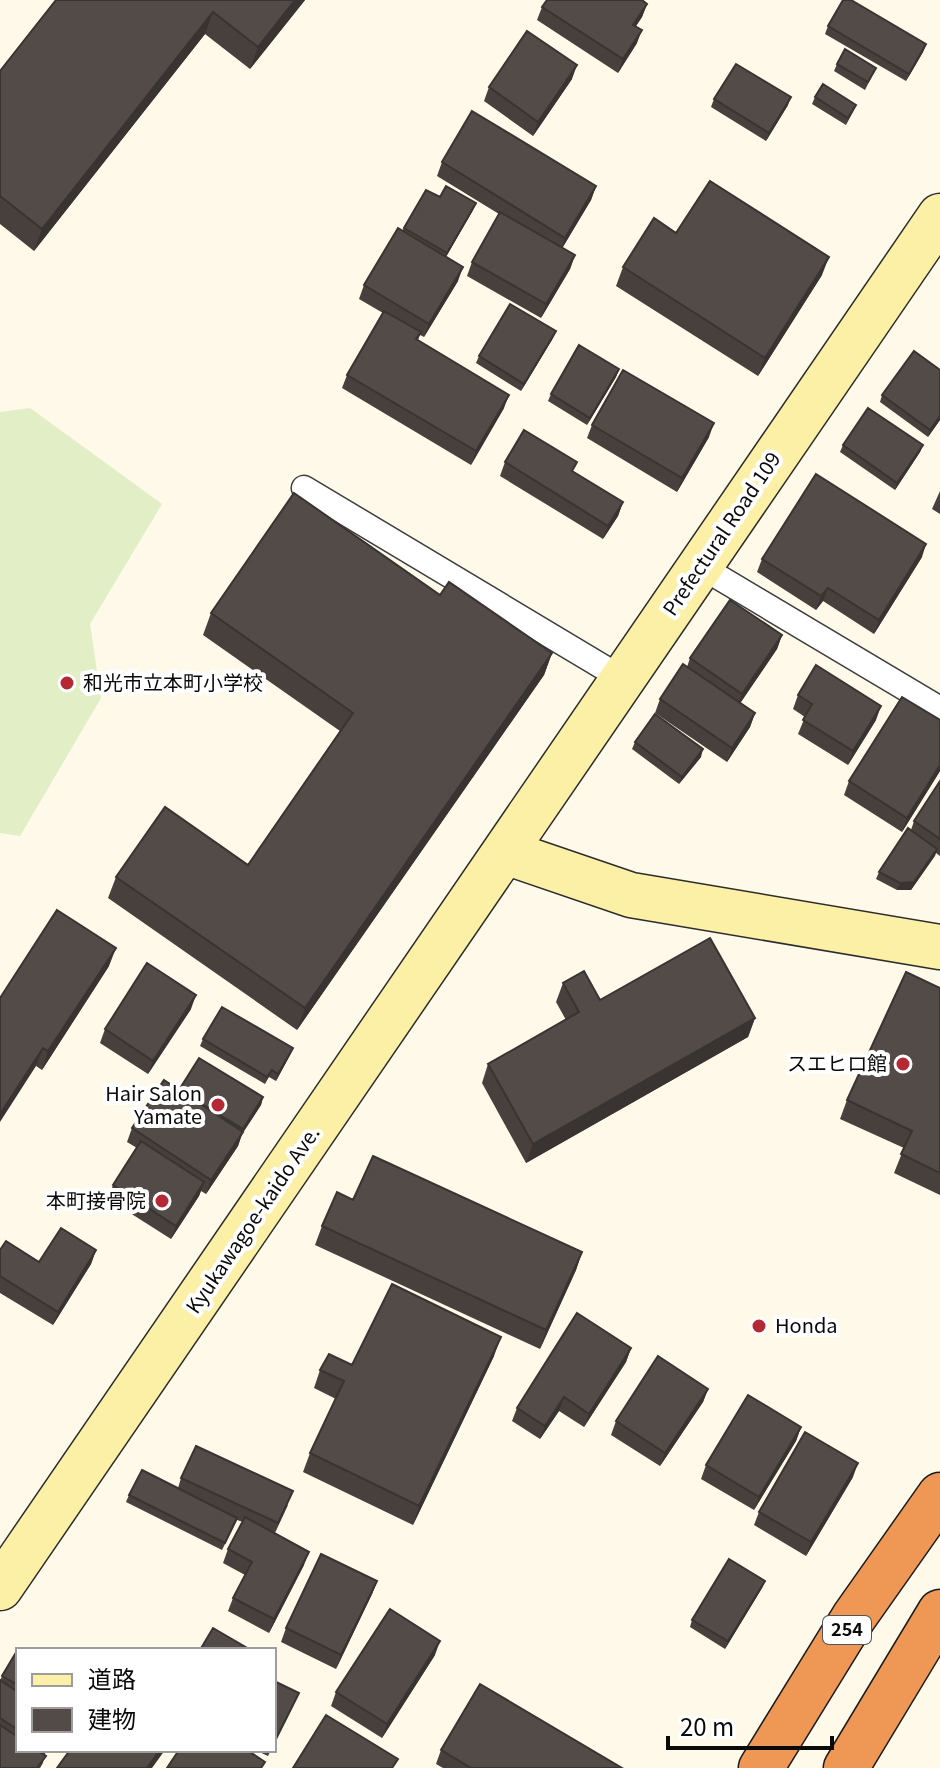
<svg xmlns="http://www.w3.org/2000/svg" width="940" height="1768" viewBox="0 0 940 1768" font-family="Georgia,'Noto Sans JP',serif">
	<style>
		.pitch { fill: #e1eec6 }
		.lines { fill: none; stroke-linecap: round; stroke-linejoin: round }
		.lane-casing { stroke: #3d3d3d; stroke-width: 27 }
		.secondary-casing { stroke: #2c2c2c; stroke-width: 47 }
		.highway-casing { stroke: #1b1b1b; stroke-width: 47 }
		.lane { stroke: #fff; stroke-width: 24 }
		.secondary { stroke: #fcf0a6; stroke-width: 44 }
		.highway { stroke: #ef9856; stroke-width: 44 }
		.wall { fill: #47403d }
		.shaded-wall { fill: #393432 }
		.building { fill: #524b47; stroke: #393432; stroke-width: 2 }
		.poi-dot { fill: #b42933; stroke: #fff; stroke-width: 3 }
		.labels { text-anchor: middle; stroke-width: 8; stroke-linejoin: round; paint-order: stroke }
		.shield { fill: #fff; stroke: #545454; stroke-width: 2 }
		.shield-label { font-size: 18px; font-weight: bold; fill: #0a0a0a }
		.street-label { font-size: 20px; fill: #0a0a0a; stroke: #fff }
		.poi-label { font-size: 20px; fill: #0a0a0a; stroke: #fff; text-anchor: end }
	</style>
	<rect width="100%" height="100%" fill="#fef9e8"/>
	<!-- pitch -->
	<path class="pitch" d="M30,408L162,504L90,624L101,698L20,836L0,833V412Z"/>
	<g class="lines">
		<!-- lane casing -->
		<g class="lane-casing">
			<path id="lane" d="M304,488L623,679
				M700,566L940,709"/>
		</g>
		<!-- secondary casing -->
		<g class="secondary-casing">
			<path id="secondary" d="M505,852L631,895L940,947
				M0,1588L940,216"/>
		</g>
		<!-- highway casing -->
		<g class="highway-casing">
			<path id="highway" d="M761,1768L854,1617L940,1495
				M846,1768L940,1612"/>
		</g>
		<!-- lane -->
		<use href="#lane" class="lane"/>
		<!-- secondary -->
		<use href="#secondary" class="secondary"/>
		<!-- highway -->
		<use href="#highway" class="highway"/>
	</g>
	<!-- wall -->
	<path class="wall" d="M56,0H305L250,69L205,34L34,251L0,224V71Z
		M645,2L647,4L642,17L636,26L637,43L618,73L537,20L542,7Z
		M828,26L926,44L923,52L906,81L825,34Z
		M837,64L876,68L865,90L834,71Z
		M572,79L533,136L484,101L489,87Z
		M815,97L856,105L853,112L846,125L812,104Z
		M714,99L788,105L766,141L711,107Z
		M442,162L596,186L591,200L562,248L575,255L570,269L541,318L467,276L472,262L499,214L437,176Z
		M473,210L446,257L458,281L424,337L420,335L418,340L504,408L471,465L342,388L347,375L383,313L359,299L364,285L404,228Z
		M676,233L822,275L758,376L616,286L623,267Z
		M553,338L521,391L476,363L479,356Z
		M619,369L616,377L587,425L548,401L551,394Z
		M940,370V420L928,437L880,402L882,395Z
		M592,425L709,437L677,492L587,438Z
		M843,445H923L920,452L895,490L840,452Z
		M505,462L574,472L623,502L618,516L603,539L500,476Z
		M940,491V514L932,509Z
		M922,557L874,634L823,601L816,610L757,572L762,559Z
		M440,595L552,653L544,675L297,1030L108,898L116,877L248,865L340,731L203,635L211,613Z
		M782,635L777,649L740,703L755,713L750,727L727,762L655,713L660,699L687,667L690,658Z
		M798,695L876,720L848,765L798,734L805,717L793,709Z
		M635,742L701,757L679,784L632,749Z
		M940,771L902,832L844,795L849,781Z
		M940,781V856L936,853L911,890H897L876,879L879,872L911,830L914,821Z
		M57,910L109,966L42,1070L36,1066Z
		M563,983L600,1000L755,1018L748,1037L526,1163L482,1083L488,1064L566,1020L556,1002Z
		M940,988V1195L894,1173L904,1148L840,1119L847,1100Z
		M191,1009L148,1074L100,1043L105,1029Z
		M203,1039L293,1048L290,1055L276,1081L269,1077L265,1084L200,1046Z
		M179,1090L263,1097L261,1105L242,1134L238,1146L206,1194L201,1191L199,1196L171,1239L108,1199L113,1185L137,1148L127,1142L132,1128Z
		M353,1200L582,1252L576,1270L540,1349L315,1245L322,1226Z
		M0,1250L39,1262L96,1250L91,1264L53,1325L0,1293Z
		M631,1348L626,1362L584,1427L559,1411L540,1439L512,1421L517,1408Z
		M494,1356L413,1525L303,1472L310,1453L336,1399L314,1388L320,1370L352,1365Z
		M708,1389L703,1402L660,1466L611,1435L616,1421Z
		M801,1427L796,1441L754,1510L701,1479L706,1465Z
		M853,1477L806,1556L754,1525L759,1512Z
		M181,1478L288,1505L275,1533L304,1565L269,1633L228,1611L233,1598L245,1575L223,1563L228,1549L243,1522L237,1520L222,1550L126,1502L129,1495L178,1488Z
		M377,1581L372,1594L336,1669L281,1642L286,1628Z
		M765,1581L762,1588L725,1649L690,1627L692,1620Z
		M18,1650V1750H48L44,1755L43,1763L40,1768H0V1680Z
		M435,1655L382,1738L331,1706L336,1692Z
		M255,1750H271L268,1756Z
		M441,1750L622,1768H443L436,1764Z"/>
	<!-- shaded-wall -->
	<path class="shaded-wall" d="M295,0H305L250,69L258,47Z
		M647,4L642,17L628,38L633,25Z
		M213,12L205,34L34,251L42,229Z
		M642,30L637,43L618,73L623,59Z
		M926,44L923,52L906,81L909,74Z
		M577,65L572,79L533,136L538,122Z
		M791,97L788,105L766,141L769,133Z
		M596,186L591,200L560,252L565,238Z
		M476,203L473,210L444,260L447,253Z
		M575,255L570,269L541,318L546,304Z
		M829,257L822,275L758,376L765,358Z
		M463,267L458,281L424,337L429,324Z
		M556,331L553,338L521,391L524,384Z
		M619,369L616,377L587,425L590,418Z
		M509,395L504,408L471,465L476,451Z
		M940,416V420L928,437L930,430Z
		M714,423L709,437L677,492L682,478Z
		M923,445L920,452L895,490L897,483Z
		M623,502L618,516L603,539L608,526Z
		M926,544L922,557L874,634L879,620Z
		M828,588L823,601L816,610L821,596Z
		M782,635L777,649L737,708L742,694Z
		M552,653L544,675L297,1030L305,1008Z
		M881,706L876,720L848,765L853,751Z
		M755,713L750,727L727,762L732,748Z
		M703,749L701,757L679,784L682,777Z
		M940,765V771L902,832L907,818Z
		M937,849L935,856L911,890H897L900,883Z
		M116,948L109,966L42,1070L48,1051Z
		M196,995L191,1009L148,1074L153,1061Z
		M755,1018L748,1037L526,1163L533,1144Z
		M43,1048L36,1066L0,1122V1114Z
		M293,1048L290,1055L276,1081L278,1074Z
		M263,1097L261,1105L242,1134L238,1146L206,1194L211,1180L241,1135L243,1129Z
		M204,1182L199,1196L171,1239L176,1226Z
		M96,1250L91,1264L53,1325L58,1312Z
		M582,1252L576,1270L540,1349L546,1330Z
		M501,1337L494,1356L413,1525L419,1506Z
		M631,1348L626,1362L584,1427L589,1414Z
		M708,1389L703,1402L660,1466L665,1453Z
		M564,1397L559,1411L540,1439L545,1426Z
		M801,1427L796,1441L754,1510L759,1497Z
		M858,1463L853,1477L806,1556L811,1542Z
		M309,1552L304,1565L269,1633L274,1619Z
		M377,1581L372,1594L336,1669L341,1655Z
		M765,1581L762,1588L725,1649L728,1641Z
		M440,1641L435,1655L382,1738L387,1724Z
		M160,1750H165L152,1768H147Z"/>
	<!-- building -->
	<path class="building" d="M56,0H295L258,47L213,12L42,229L0,196V71Z
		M547,0H642L647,4L633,25L642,30L623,59L542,7Z
		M843,0H851L926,44L909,74L828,26Z
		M527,31L577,65L538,122L489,87Z
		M845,49L876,68L868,82L837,64Z
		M736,64L791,97L769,133L714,99Z
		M823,84L856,105L848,118L815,97Z
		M472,111L596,186L565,238L442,162Z
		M710,181L829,257L765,358L623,267L654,218L676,233Z
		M446,186L476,203L447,253L404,228L426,190L440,197Z
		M500,212L575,255L546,304L472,262Z
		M398,228L463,267L429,324L364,285Z
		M510,304L556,331L524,384L479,356Z
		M384,311L421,332L416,339L509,395L476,451L347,375Z
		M579,345L619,369L590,418L551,394Z
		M914,351L940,370V416L930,430L882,395Z
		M623,370L714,423L682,478L592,425Z
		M868,408L923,445L897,483L843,445Z
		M524,430L577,462L572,471L623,502L608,526L505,462Z
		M816,474L926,544L879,620L828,588L821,596L762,559Z
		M294,493L440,595L449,582L552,653L305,1008L116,877L165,807L248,865L353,713L211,613Z
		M730,600L782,635L742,694L690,658Z
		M683,664L755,713L732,748L660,699Z
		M816,665L881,706L853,751L803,720L812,704L798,695Z
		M902,697L940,720V765L907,818L849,781Z
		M655,714L703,749L682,777L635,742Z
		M940,781V839L914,821Z
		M908,828L937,849L914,882L900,883L879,872Z
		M57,910L116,948L48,1051L43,1048L0,1114V998Z
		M710,938L755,1018L533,1144L488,1064L579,1012L563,983L584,971L600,1000Z
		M147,963L196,995L153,1061L105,1029Z
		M906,972L940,988V1173L901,1154L912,1131L847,1100Z
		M222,1007L293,1048L278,1074L272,1070L267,1077L203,1039Z
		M199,1058L263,1097L243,1129L179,1090Z
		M164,1080L243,1132L211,1180L132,1128Z
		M141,1141L204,1182L176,1226L113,1185Z
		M373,1156L582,1252L546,1330L322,1226L337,1192L353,1200Z
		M61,1228L96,1250L58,1312L0,1276V1250L6,1241L39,1262Z
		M392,1284L501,1337L419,1506L310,1453L344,1381L320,1370L329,1354L352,1365Z
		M577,1313L631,1348L589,1414L564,1397L545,1426L517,1408Z
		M658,1356L708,1389L665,1453L616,1421Z
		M748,1395L801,1427L759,1497L706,1465Z
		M805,1432L858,1463L811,1542L759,1512Z
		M196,1446L293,1491L278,1523L181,1478Z
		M142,1470L237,1518L225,1543L129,1495Z
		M245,1517L309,1552L274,1619L233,1598L252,1562L228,1549Z
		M321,1554L377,1581L341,1655L286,1628Z
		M729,1559L765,1581L728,1641L692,1620Z
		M390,1609L440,1641L387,1724L336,1692Z
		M213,1628L247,1648L246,1650H200Z
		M18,1649L20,1650H18V1685L2,1676Z
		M0,1680L18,1692V1730L0,1718Z
		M274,1681L299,1693L274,1743Z
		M480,1684L622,1768H471L441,1750Z
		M326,1715L398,1759L392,1768H293Z
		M0,1725L18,1737V1750H37L46,1756L37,1768H0Z
		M70,1750H160L147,1768H57Z
		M179,1750H247L265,1762L261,1768H167Z"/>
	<!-- markers -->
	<g class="poi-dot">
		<circle cx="67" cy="683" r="8"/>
		<circle cx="903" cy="1064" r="8"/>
		<circle cx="218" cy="1105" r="8"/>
		<circle cx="162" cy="1201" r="8"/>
		<circle cx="759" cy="1326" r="8"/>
	</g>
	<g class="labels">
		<!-- shield labels -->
		<rect class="shield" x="823" y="1616" width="48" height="28" rx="6"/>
		<g class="shield-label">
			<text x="847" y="1636">254</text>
		</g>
		<!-- street labels -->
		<g class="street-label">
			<text transform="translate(722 534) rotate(-56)" y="7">Prefectural Road 109</text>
			<text transform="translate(253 1220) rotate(-56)" y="7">Kyukawagoe-kaido Ave.</text>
		</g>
		<!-- poi labels -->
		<g class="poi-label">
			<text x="83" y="690" text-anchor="start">和光市立本町小学校</text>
			<text x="887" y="1071">スエヒロ館</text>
			<text x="202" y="1101">Hair Salon<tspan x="202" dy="23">Yamate</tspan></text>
			<text x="146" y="1208">本町接骨院</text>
			<text x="775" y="1333" text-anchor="start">Honda</text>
		</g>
	</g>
	<!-- legend -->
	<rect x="16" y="1648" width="260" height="104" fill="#ffffff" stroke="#9d9d9d" stroke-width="2"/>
	<rect x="32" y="1674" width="40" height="12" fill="#fcf0a6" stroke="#9d9d9d" stroke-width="2"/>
	<text x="88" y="1688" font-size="24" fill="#0a0a0a">道路</text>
	<rect x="32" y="1708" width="40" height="24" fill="#524b47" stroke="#9d9d9d" stroke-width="2"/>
	<text x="88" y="1728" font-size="24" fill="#0a0a0a">建物</text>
	<!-- scale -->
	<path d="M668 1736v12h164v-12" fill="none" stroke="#0a0a0a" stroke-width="4"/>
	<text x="680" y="1736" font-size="24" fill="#0a0a0a" stroke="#ffffff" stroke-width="6" paint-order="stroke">20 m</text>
</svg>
